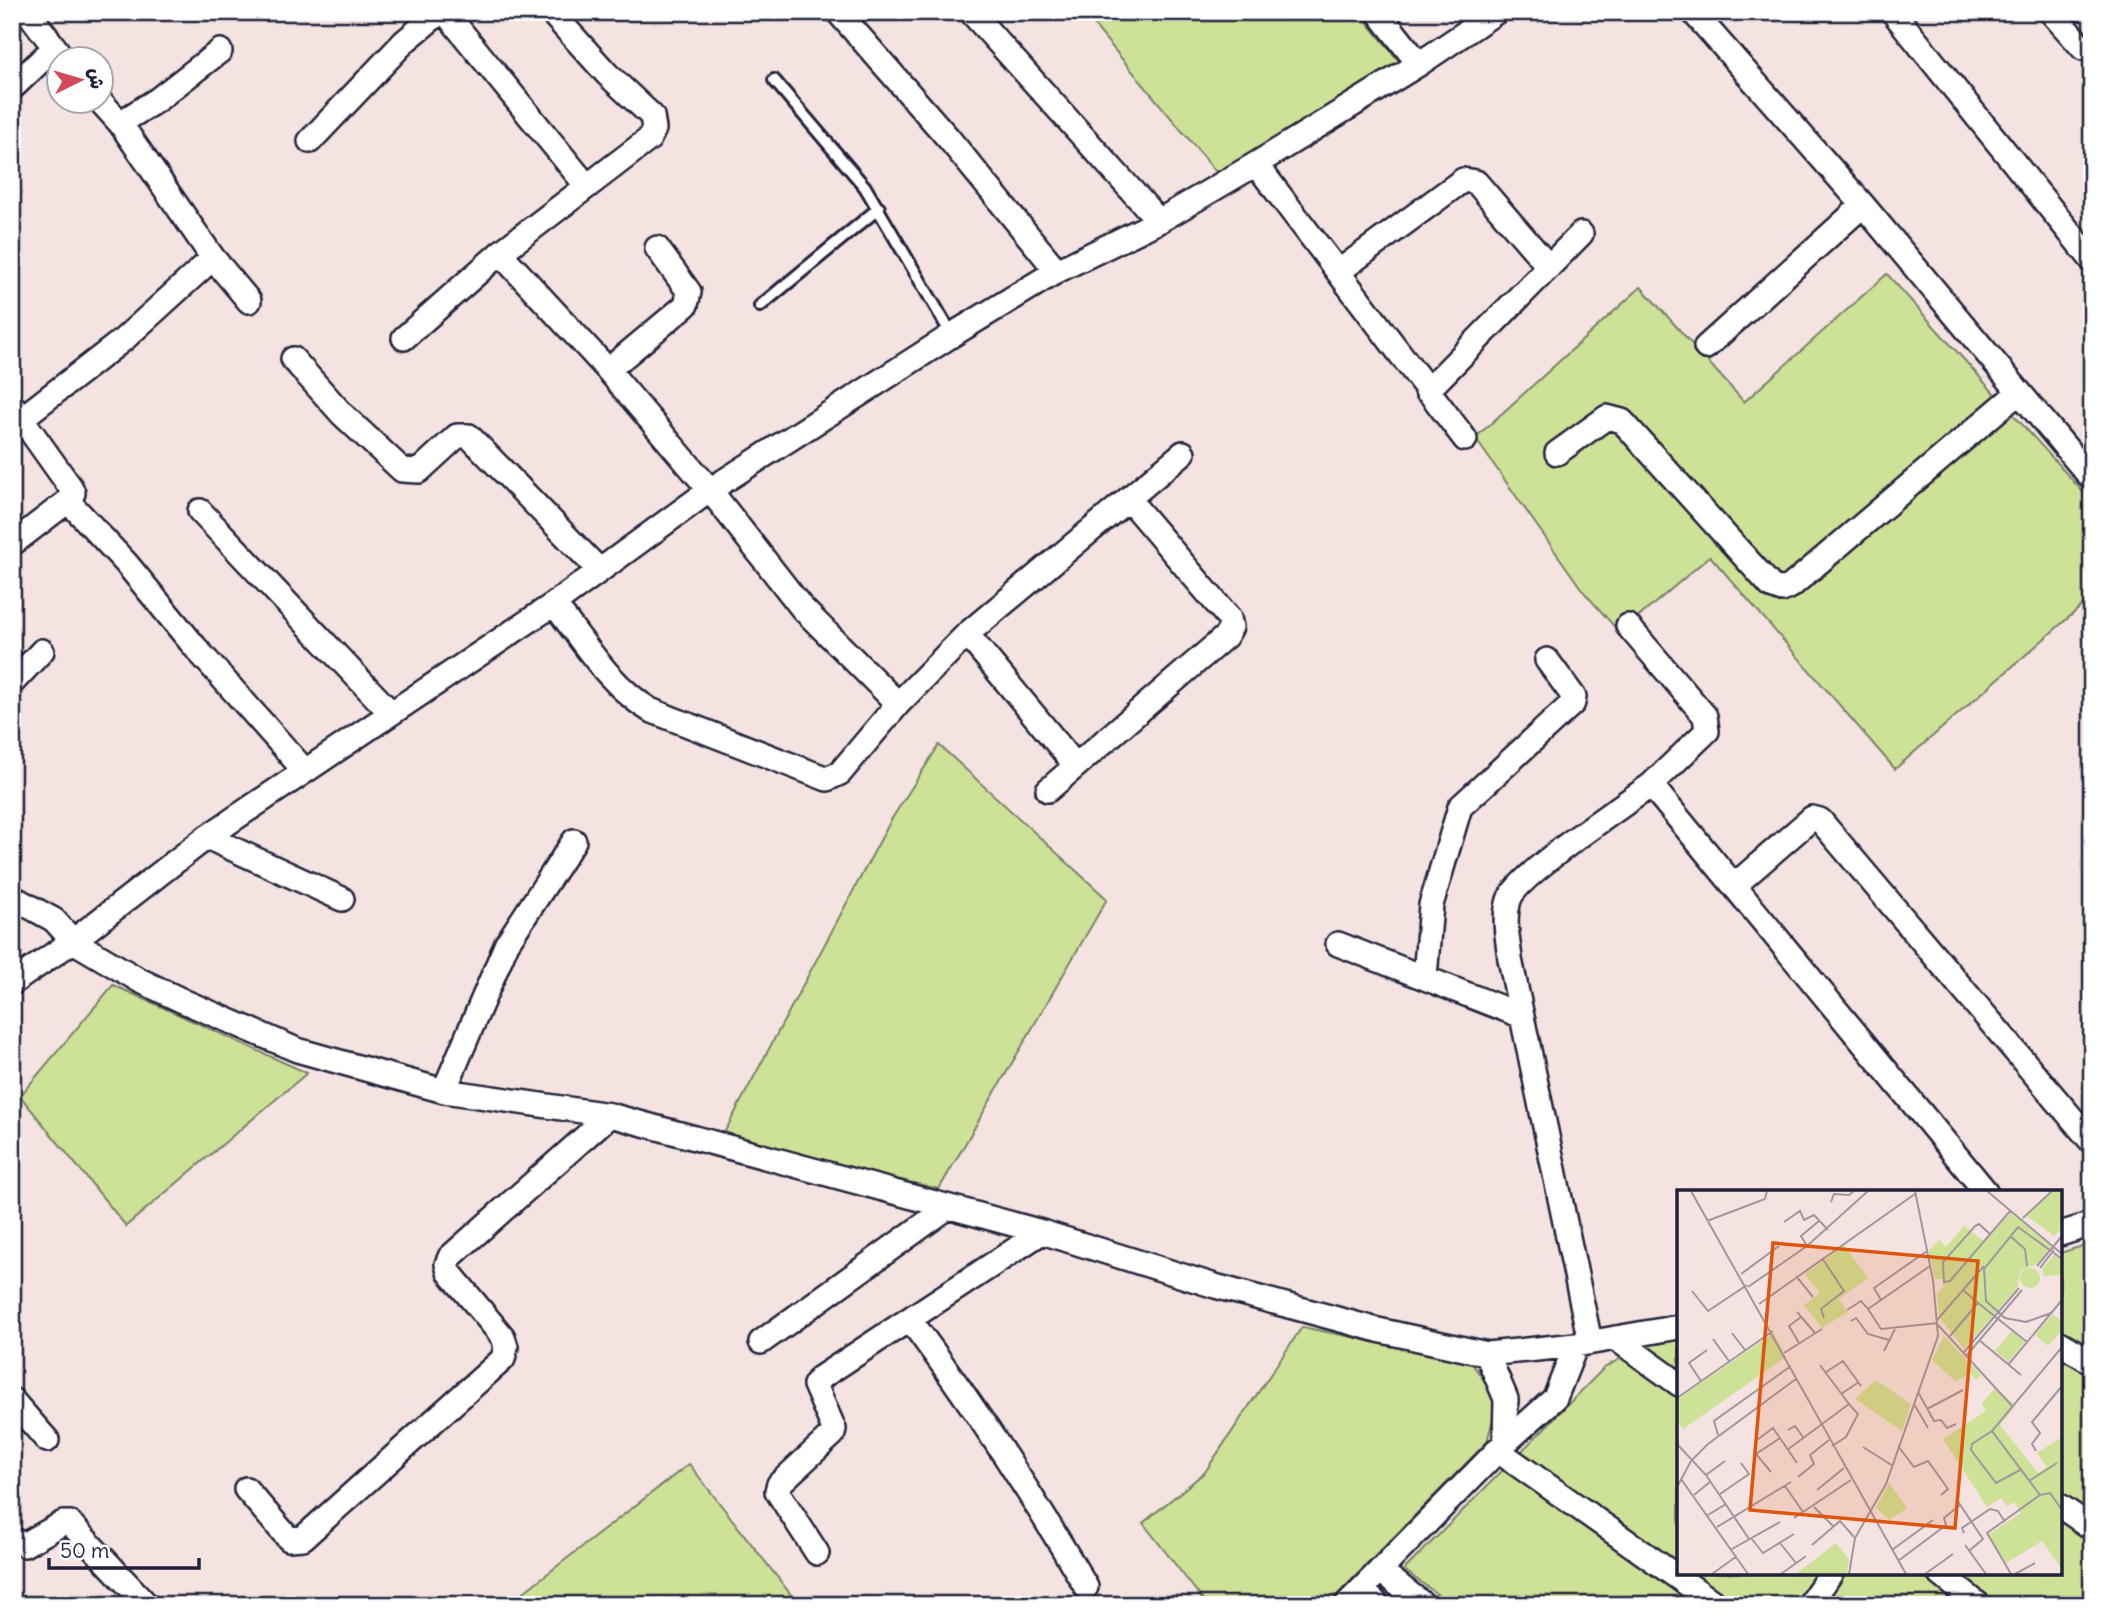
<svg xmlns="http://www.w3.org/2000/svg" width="2104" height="1617" viewBox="0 0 2104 1617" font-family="Delius,'Playpen Sans Arabic',sans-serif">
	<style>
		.green { fill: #cee297; stroke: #788269; stroke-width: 2 }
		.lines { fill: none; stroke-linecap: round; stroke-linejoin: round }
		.service-casing { stroke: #22223b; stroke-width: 16 }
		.minor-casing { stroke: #22223b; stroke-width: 28 }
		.service { stroke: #fff; stroke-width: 10 }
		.minor { stroke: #fff; stroke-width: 23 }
		.inset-road { fill: none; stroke: #a0969f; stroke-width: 2 }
		.view { fill: #de560e; fill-opacity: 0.15; stroke: #de560e; stroke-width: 3.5 }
		.inset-edge { fill: none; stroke: #22223b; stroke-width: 3.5 }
	</style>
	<rect width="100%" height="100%" fill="#f4e3e1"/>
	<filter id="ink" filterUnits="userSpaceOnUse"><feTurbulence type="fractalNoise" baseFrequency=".0143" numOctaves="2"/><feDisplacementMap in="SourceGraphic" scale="14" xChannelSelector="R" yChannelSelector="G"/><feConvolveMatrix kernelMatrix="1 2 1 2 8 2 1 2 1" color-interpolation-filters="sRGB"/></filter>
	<g filter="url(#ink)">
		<!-- green -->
		<path class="green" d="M1083,12H1359L1403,66L1221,178Z
			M1887,274L2092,502V597L1895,769L1710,556L1620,633L1583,591L1475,438L1641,287L1744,402Z
			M939,745L1107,899L939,1189L722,1137L891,820Z
			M113,985L307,1073L126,1226L20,1096Z
			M2092,1243V1605H1452L1404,1570L1604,1368L1643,1346L1679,1340V1573H2060V1253Z
			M1302,1327L1470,1361L1498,1399L1487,1442L1327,1605H1207L1143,1523L1205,1472Z
			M689,1464L799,1605H507Z"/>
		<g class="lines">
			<!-- service casing -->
			<g class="service-casing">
				<path id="service" d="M774,80L865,187L952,335
					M760,306L879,208"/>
			</g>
			<!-- minor casing -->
			<g class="minor-casing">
				<path id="minor" d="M28,12L64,60
					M445,12L586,185
					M838,12L949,139L1057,271
					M971,12L1159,221
					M1378,12L1419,64
					M1693,12L1863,205L2092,479
					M1893,12L2092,260
					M2051,12L2083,48
					M12,88L54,48
					M101,102L120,123L213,258L249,301
					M120,123L157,100L220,51
					M310,141L405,41L440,12
					M1256,164L1465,439
					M500,253L608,370L710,490L802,608L898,704L840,773L827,779L650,710C609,685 583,641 554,604
					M1338,272L1463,180L1476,182L1549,267
					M404,338L500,253L649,139L654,129L652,116L607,74L551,12
					M1706,347L1863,205
					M293,359L342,414L402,470L419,471L457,436H469L599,570
					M608,370L686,305L689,292L657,248
					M1427,391L1581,234
					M12,405L71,488L73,493L68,501L126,563L195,647L304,770
					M22,418L124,339L213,258
					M1557,453L1607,417L1622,421L1771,586L1782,590L1791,586L2019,392
					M200,511L391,713
					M12,544L68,501
					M1628,626L1705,716L1707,731L1651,785L1986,1192
					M967,634L1076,766
					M12,683L42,651
					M898,704L967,634L1183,453
					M1048,790L1226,636L1231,627L1229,618L1130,501
					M207,837L342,899
					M1735,885L1812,818L1820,820L2092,1142
					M12,897L54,920L73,941L139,980L183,1001L297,1050L444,1091L610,1115L1042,1232L1215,1286L1378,1330L1487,1354L1576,1345L1679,1327
					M1338,944L1522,1016
					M1425,977L1431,905L1460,807L1573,703L1574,697L1547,660
					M12,983L73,941L207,837L554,604L710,490L952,335L1057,271L1159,221L1256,164L1419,64L1496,12
					M444,1091L507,943L574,841
					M2060,1234L2092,1224
					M911,1321C975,1407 1032,1494 1086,1587
					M1615,1338L1679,1384
					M761,1342L947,1208
					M1590,1342L1510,959C1508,940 1503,919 1509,900C1517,875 1624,805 1651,785
					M2060,1343L2092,1362
					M1487,1354L1506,1399L1505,1443
					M12,1400L47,1440
					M1497,1450L1717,1605
					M246,1489L289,1539L303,1538L503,1359L506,1347L503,1337L449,1272L447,1264L450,1257L610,1115
					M2060,1506L2092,1528
					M12,1539L24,1545L63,1523H70L147,1605
					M817,1553L777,1491L779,1484L833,1434L834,1429L815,1385L820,1378L1042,1232
					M1381,1571L1424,1605
					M1939,1573L1979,1605
					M1362,1590L1378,1605
					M1346,1605L1505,1443L1555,1398L1576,1345
					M1809,1605L1831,1573"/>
			</g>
			<!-- service -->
			<use href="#service" class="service"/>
			<!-- minor -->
			<use href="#minor" class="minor"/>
		</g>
	</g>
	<!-- overview -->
	<g transform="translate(1677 1190)">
		<rect width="385" height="385" fill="#f4e3e1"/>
		<path d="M376,1H385V38L377,46L348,25ZM334,22L375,57L360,74L344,80L340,98L287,159L262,127L260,104L266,97V89H258L252,60L262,50L269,57L287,36L308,52ZM167,55L191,88L162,109L171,122L145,138L127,115L143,103L128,84ZM377,65L385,70V85L367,86L365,79ZM343 88a10 10 0 1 1 20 0a10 10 0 1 1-20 0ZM376,124L385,132V140L371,156L358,145ZM335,141L348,152L331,172L318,161ZM97,143L109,167L6,239L0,232V209ZM267,146L304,185L299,190L293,183L279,192L255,170ZM199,190L234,214L225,241L178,209ZM318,198L339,215L323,235L361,283L370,277L360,263L385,247V379L365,351L329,373L311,345L344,323L337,312L330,316L324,308L310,317L266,249L309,221L305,213ZM212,293L230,318L212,330L199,317ZM159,353L172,369L170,384H119Z" fill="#cee297"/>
		<path class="inset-road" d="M14,1L229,384M310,1L385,64M154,12L157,4L172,5L177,1M346,28L375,1M30,31L88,9L90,1M107,32L123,21L127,30L137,25L151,40M313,44L302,34L298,36L266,72L267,92L273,91L333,21M333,46L348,59L350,76M130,56L124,46L142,31M145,68L167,101L144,119L147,128M360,76L385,46M363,78L377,60M64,84L102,56M119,86L136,107M71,97L130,56L191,1M15,101L31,121L70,95M204,110L197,98L250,61M301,113L286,100L307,76M82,114L238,4M191,119L204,139L261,133M170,120L184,111L191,119L253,76M120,122L138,143M374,123L349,132L328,128L309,111L307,79L341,37L385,69M260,130L286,100M174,131L179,128L191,144L212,150M261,135L335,216M55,143L68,160M273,146L301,113L350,152M36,149L52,171M302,150L344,185M122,153L112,136L124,127M385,157L315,241L363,305L373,303L385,320M207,161L218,139M287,162L342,98M107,163L145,139M290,165L345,100M143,175L172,214M331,175L385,110M149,182L166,171L184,196M24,191L12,173L30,160M241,202L257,231L264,230L270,238L279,234M164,204L182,192M0,208L96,141M237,214L251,238M250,219L286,200M111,240L118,236L126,247M315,241L295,254L294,260L319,293L343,280M41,245L37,231L114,176M80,250L96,238L120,273M0,254L29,285L72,349M221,256L237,277L251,271L271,299L264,305M186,257L216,276M110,260L172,214L181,224L169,247L155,256M359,261L355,254L363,243L355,232L385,196M94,282L79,264L103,248M29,285L48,271M121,287L137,274L133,265L152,250M4,289L71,384M352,291L380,273M108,296L126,322M0,297L14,271L31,254L119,189M140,300L167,278M43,304L72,284L64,273M17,305L34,291M280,310L306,349L292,361M137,317L156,336M31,325L49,314M117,328L174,290M40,337L114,292M287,343L285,338L313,319L321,321L328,332M74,348L86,363L117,344M103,353L119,373M135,355L163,331L177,347M288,355L309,384M55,359L103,332M215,360L256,330M221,371L269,335L267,328L283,315M35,384L60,366M104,384L129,366M172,384L178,348L209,294L261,146L256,90L238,1M248,384L276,364M334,384L310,343L363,305M338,384L358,373"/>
		<path class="view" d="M96,53L301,71L278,338L73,320Z"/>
		<rect width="385" height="385" class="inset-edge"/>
	</g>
	<!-- margin -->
	<rect width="2104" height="1617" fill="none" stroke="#fff" stroke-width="42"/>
	<rect x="21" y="21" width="2062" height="1575" fill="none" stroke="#22223b" stroke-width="2.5" filter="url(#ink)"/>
	<!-- north arrow -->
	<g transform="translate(80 80) rotate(85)"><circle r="33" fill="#ffffff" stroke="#a7a7b1" stroke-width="2"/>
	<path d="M0-5L12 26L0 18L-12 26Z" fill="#d1495b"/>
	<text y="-10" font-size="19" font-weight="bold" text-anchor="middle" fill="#22223b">ش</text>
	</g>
	<!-- scale -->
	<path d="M49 1558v10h150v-10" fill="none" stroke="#22223b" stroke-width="3.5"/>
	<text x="60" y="1558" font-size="21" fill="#22223b" stroke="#ffffff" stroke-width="5" paint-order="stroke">50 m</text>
</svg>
